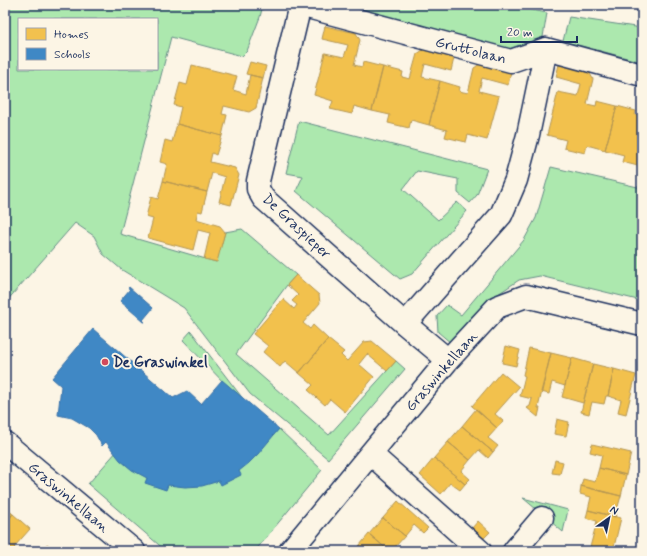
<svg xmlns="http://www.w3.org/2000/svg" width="647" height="556" viewBox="0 0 647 556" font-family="Mynerve,sans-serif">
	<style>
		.green { fill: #ace8ae; stroke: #648c86; fill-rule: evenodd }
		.homes { fill: #f2c14e; stroke: #b29553 }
		.schools { fill: #3f88c5; stroke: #346da6 }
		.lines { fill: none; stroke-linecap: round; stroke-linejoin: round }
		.minor-casing { stroke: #1b2f5e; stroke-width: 25 }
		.minor { stroke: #fcf5e5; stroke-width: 22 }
		.poi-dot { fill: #d1495b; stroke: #fcf5e5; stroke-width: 1.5 }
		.labels { text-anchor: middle; stroke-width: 4; stroke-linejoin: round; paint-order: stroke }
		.street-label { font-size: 15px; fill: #1b2f5e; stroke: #fcf5e5 }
		.poi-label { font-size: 15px; font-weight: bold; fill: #1b2f5e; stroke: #fcf5e5; text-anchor: start }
	</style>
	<rect width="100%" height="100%" fill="#fcf5e5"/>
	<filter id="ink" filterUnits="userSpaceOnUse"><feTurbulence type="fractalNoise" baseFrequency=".025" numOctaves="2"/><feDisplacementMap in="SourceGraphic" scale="8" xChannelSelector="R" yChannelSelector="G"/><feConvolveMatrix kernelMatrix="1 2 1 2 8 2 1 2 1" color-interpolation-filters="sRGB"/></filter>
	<g filter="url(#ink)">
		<!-- green -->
		<path class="green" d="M5,5H263L260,17L247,51L242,56L171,37L120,234L216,262L225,232L242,229L296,275L287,285L236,354L329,435L396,361L405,369L328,459L250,394L184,308L122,270L103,254L94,236L75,223L5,303ZM19,19H157V69H19Z
			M345,5H507L547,13L543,37L508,49Z
			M569,17L642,28V62L563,41Z
			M299,121L487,169L477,195L470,203L458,193V179L417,171L403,189L438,220L457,202L467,211L412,274L400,279L296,191L303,176L286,173Z
			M551,167L642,188V301L540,276L519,280L492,298L451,343L438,332L437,316L447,305L461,315L524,240L536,218Z
			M191,331L244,400L226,385L183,340Z
			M279,429L322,470L255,551H166L88,484L117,451L238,469Z
			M523,498L568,510L563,532Z"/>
		<!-- homes -->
		<path class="homes" d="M325,26L356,33L360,40L354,65L362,67L363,62L383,67L372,111L354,106L352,114L330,109L333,101L314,95L325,53L344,57L348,45L322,39Z
			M423,50L454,58L451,71L425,64L422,77L440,81L429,125L411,120L409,128L388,123L390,115L372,111L383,67L403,72L402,77L410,79L417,54Z
			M250,62L266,66L263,78L246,74Z
			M480,64L511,72L508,85L482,78L479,91L499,96L487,140L468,135L466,142L445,137L447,130L429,125L440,81L460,87L459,91L468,93L474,68Z
			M559,64L589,72L593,79L587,104L596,106L597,101L617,106L605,150L587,145L585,153L564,148L566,140L547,135L558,92L578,96L581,84L556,77Z
			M192,65L237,76L233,90L246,94L250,75L263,78L256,108L249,112L224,106L222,114L227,115L222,136L177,124L181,107L174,105L180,83L187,85Z
			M617,106L636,111L635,115L642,117V167L622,162L624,155L605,150Z
			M177,124L222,136L216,155L212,153L210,162L235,168L239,175L231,205L219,202L225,177L212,173L207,192L163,181L167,164L160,162L165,140L172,142Z
			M163,181L207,192L202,212L198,211L196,219L220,226L225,232L217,262L204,259L210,233L198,230L193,250L148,238L153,219L146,217L151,197L158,199Z
			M296,275L319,295L320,303L303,323L310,329L313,325L328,339L299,373L285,361L280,367L263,352L268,346L253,334L283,299L294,309L297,305L292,301L298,295L287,285Z
			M328,339L344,352L341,355L347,361L364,342L372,341L396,361L387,371L367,354L359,364L374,377L345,412L330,399L325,405L308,390L313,385L299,373Z
			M506,346L520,350L516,366L502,363Z
			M529,348L551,353L538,408H540L538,417L527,408L530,406L532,399L520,396L525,376L523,375Z
			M551,353L572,358L565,386L552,382L549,394L541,392Z
			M572,358L593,364L583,403L562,397Z
			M593,364L614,369L608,396H606L604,404L592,402L589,414L581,412Z
			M614,369L636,375L626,414L618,412L621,400L608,396Z
			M501,372L519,387L495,414L503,421L497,428L472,406Z
			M476,409L497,428L488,438L498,446L493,452L462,426Z
			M557,419L569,422L566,436L554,434Z
			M462,426L493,452L488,458L479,450L470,460L448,442Z
			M448,442L470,460L461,471L470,479L465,484L434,458Z
			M592,444L631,453L626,475L599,468L602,455L590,452Z
			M434,458L465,484L460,490L450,483L441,494L420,475Z
			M555,460L563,462L560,474L552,473Z
			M599,468L626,475L621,496L581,486L583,479L595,482Z
			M581,486L621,496L615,517L588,510L591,497L580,494Z
			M398,501L428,528L423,533L414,525L405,536L383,518Z
			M5,508L13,514L5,523Z
			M588,510L621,518L613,551H589L597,521L586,518Z
			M13,514L30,529L14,547L18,551H5V523Z
			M383,518L405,536L395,547L400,551H389L369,534Z
			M478,521L490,532L484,538L472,528Z
			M369,534L389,551H355Z
			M47,544L56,551H41Z"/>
		<!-- schools -->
		<path class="schools" d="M129,287L153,308L143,320L145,322H144L120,301L130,289L128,288Z
			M93,329L173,398L187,391L201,404L222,380L279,429L258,454L249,463L239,471L241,475L221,485L219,481L202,486L185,487L168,485L166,490L145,483L147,478L132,470L120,460L106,442L102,446L96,435L89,428L72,418L58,415L61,386L52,378Z"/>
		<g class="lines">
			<!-- minor casing -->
			<g class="minor-casing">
				<path id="minor" d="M300,5L258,181V189L263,198L405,324L448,360
					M300,5L511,61L546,49L642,75
					M405,324L501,215L516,180L528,135L546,49
					M5,443L134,551
					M371,454L480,551
					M290,551L448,360L497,307L526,296L642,324
					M514,551L542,518"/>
			</g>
			<!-- minor -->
			<use href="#minor" class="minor"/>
		</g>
	</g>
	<!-- markers -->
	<circle class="poi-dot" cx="105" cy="362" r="4"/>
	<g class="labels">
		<!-- street labels -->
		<g class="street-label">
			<text transform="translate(471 50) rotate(14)" y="5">Gruttolaan</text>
			<text transform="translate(297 226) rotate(43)" y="5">De Graspieper</text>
			<text transform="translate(441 371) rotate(-49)" y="5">Graswinkellaan</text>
			<text transform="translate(69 497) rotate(40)" y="5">Graswinkellaan</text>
		</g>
		<!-- poi labels -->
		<g class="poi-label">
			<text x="113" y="367">De Graswinkel</text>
		</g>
	</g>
	<!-- margin -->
	<rect width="647" height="556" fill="none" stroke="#fcf5e5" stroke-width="20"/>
	<rect x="10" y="10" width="627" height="536" fill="none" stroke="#1b2f5e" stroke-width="1.5" filter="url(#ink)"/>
	<!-- legend -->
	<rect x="18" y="18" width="140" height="52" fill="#fcf5e5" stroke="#a2a6af"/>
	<rect x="26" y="28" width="20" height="12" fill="#f2c14e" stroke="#a2a6af"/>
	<text x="54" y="38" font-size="12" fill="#1b2f5e">Homes</text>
	<rect x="26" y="48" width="20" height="12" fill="#3f88c5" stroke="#a2a6af"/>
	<text x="54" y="58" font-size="12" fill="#1b2f5e">Schools</text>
	<!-- north arrow -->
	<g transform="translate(609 518) rotate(33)" stroke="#fcf5e5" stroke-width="3" paint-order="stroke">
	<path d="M0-3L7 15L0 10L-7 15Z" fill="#1b2f5e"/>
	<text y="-6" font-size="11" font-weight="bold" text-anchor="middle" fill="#1b2f5e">N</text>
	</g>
	<!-- scale -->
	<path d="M501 36v6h76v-6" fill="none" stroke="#1b2f5e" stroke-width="2"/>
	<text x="507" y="36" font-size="12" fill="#1b2f5e" stroke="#fcf5e5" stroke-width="3" paint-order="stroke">20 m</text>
</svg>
